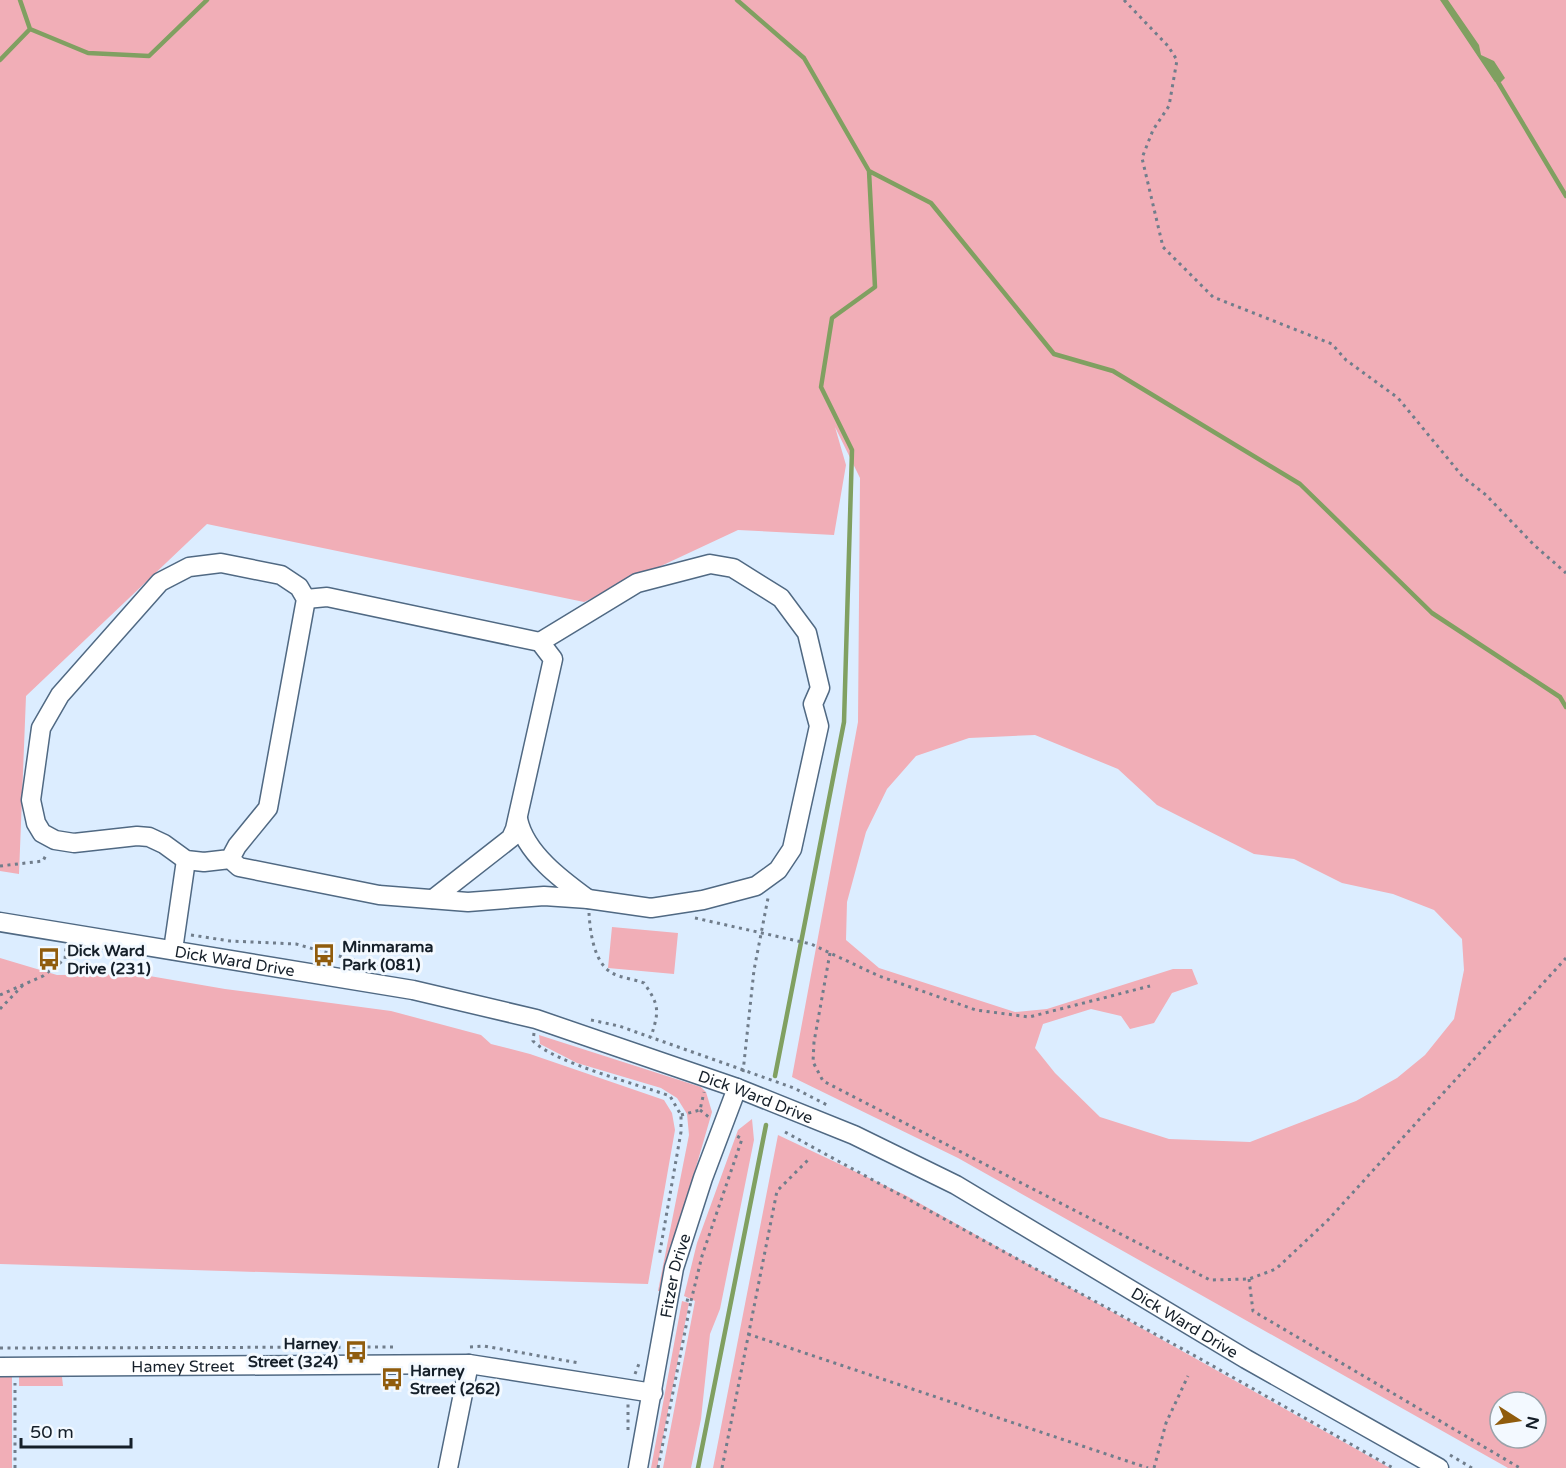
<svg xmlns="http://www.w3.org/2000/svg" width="1566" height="1468" viewBox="0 0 1566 1468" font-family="'Varela Round',sans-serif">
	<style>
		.green { fill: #f1aeb7; fill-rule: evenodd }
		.water { fill: #80a061 }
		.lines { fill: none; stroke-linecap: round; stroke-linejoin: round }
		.stream { stroke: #80a061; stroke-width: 4.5 }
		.minor-casing { stroke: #506983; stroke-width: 21 }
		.path { stroke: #707d8b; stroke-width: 3; stroke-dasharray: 3 4.5; stroke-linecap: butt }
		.minor { stroke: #fff; stroke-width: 18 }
		.labels { text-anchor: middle; stroke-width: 6; stroke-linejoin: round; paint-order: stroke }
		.poi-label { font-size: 16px; font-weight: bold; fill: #151f29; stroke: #f3f9ff; text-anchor: start }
		.street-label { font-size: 16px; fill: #151f29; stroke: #f3f9ff }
	</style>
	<rect width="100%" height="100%" fill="#dcedff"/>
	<!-- green -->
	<path class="green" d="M0,0H1566V1468H1508L958,1158L792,1077L858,722L860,478L835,427L846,465L834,535L738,530L584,602L207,524L26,696L19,874L0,871ZM1035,735L1118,769L1157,805L1254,854L1294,859L1342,883L1393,894L1434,910L1462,939L1464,970L1454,1019L1425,1055L1397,1078L1356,1101L1250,1142L1169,1139L1100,1117L1055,1073L1035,1048L1043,1024L1091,1009L1121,1016L1130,1029L1154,1023L1172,993L1198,984L1192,969H1173L1047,1009L1015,1012L879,968L846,940L847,902L866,832L887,789L916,756L969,738ZM1500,1402H1536V1438H1500Z
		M612,927L678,933L674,974L608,968Z
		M0,958L57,975L138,974L225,989L391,1011L481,1035L491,1044L530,1054L664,1100L672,1113L675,1130L648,1284L0,1264Z
		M539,1035L701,1087L706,1092L712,1112L660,1291H658L689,1135L687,1114L677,1098L661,1088L577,1063L540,1044Z
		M752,1119L754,1140L720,1309L710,1334L701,1419L691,1468H663L695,1301L684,1296L697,1243L738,1130Z
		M778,1135L905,1195L1390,1468H713Z
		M682,1301L689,1303L657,1468H651Z
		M0,1377H12V1468H0Z
		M19,1377H62L63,1386H19Z"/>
	<!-- water -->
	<path class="water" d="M1440,0H1448L1479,45L1481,55L1494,61L1505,78L1501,82H1495Z"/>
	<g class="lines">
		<!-- stream -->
		<path class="stream" d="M20,0L30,29
			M737,0L804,58L869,171L931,203L1054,354L1113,371L1300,484L1432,613L1560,697L1566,707
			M0,60L30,29L88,53L149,56L207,0
			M1495,77L1566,196
			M775,1076L844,722L852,450L821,387L832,318L875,287L869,171
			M698,1468L766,1125"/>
		<!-- minor casing -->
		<g class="minor-casing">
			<g id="minor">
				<path d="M306,599L327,597L540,642L553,659L515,829L511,838L433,899"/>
				<path d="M518,819C525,853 562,880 588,899"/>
				<path d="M230,859L204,862L186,860L164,844L149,837L137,836L74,843L55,840L42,833L36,823L31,800L41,728L60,695L160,582L189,567L221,563L281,575L299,587L306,599L268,808L237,846L230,859L239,867L379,895L468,902L544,896L588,899L651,908L703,900L756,886L778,870L792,849L819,726L813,704L820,688L807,633L781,598L733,568L710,564L637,583L540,642"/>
				<path id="s1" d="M0,922L413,990L536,1019L737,1088L854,1135L956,1185L1246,1359L1439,1468"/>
				<path d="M173,950L186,860"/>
				<path id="s2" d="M0,1367L469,1364L653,1393"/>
				<path d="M448,1468L469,1364"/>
				<path id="s3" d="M638,1468L674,1268L703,1178L737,1088"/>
			</g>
		</g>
		<!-- path -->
		<path class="path" d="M1124,0L1168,46L1177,60L1169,106L1153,130L1142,158L1163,247L1213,297L1332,344L1346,360L1398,398L1463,477L1486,495L1534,545L1566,573
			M0,866L43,861L47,853
			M589,913C590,932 594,963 612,973C621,978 634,979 644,983C660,1006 659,1011 651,1037
			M695,918L811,944L879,976L976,1010L1029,1017L1150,986
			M191,935L230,941L296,944L378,967
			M830,953L814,1042L813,1062L823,1081L1210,1280L1249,1279L1276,1269L1328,1220L1566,958
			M0,995L43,976L65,959L66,948
			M0,1009L23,985
			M591,1020L619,1026L794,1088L827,1105
			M534,1033L533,1041C555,1063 637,1084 670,1096L681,1115V1132L659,1257
			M743,1072L754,970L768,898
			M700,1110L710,1118
			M681,1115L700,1110L704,1092
			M785,1132L1197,1357L1393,1468
			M1249,1279L1253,1311L1520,1468
			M691,1301L702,1256L742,1139L737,1136
			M748,1334L1148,1468
			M470,1347L484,1346L579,1363
			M0,1348L394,1347
			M635,1374L640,1361
			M628,1430V1404
			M1450,1455L1472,1468
			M15,1468V1383
			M658,1468L691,1301L683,1299
			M722,1468L777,1191L809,1159
			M1154,1468L1166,1423L1188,1376"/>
		<!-- minor -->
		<use href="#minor" class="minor"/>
	</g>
	<!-- icons -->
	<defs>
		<g id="bus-bare" transform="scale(1.8)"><path d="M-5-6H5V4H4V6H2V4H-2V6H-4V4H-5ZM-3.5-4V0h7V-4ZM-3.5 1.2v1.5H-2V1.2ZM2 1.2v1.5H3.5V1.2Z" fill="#905c0d" stroke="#f3f9ff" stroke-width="2.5" paint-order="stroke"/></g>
	</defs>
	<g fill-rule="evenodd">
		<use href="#bus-bare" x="324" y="955"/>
		<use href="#bus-bare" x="49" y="959"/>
		<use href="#bus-bare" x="356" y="1352"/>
		<use href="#bus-bare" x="392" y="1379"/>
	</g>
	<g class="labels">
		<!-- poi labels -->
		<g class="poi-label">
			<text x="342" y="952">Minmarama<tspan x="342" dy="18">Park (081)</tspan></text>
			<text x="67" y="956">Dick Ward<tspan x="67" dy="18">Drive (231)</tspan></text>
			<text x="338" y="1349" text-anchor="end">Harney<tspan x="338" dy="18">Street (324)</tspan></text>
			<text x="410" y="1376">Harney<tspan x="410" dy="18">Street (262)</tspan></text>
		</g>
		<!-- street labels -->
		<g class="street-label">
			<text dy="6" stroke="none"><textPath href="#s1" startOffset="238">Dick Ward Drive</textPath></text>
			<text dy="6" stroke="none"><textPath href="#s1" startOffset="778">Dick Ward Drive</textPath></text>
			<text dy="6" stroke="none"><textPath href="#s3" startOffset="196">Fitzer Drive</textPath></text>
			<text dy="6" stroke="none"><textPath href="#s1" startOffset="1264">Dick Ward Drive</textPath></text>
			<text dy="6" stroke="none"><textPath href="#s2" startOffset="183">Hamey Street</textPath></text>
		</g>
	</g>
	<!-- north arrow -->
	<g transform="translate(1518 1420) rotate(102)"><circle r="28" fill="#f3f9ff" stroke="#9aa2a9" stroke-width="1.5"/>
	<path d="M0-4.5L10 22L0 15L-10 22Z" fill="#905c0d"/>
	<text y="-9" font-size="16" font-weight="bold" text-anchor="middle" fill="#151f29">N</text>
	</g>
	<!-- scale -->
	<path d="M21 1438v9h110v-9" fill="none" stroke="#151f29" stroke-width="3"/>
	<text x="30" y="1438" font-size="18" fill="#151f29" stroke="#f3f9ff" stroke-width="4.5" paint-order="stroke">50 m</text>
</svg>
